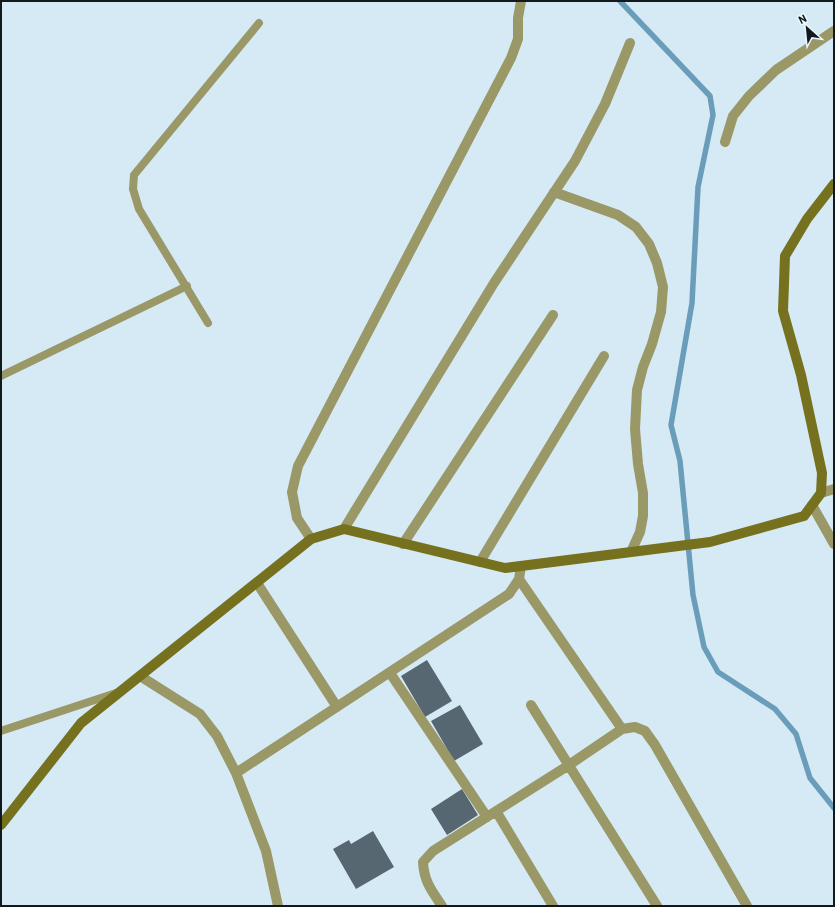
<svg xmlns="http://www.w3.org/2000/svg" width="835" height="907" viewBox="0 0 835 907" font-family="Barlow,sans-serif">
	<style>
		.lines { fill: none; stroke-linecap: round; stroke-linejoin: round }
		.stream { stroke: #6a9dba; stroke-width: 5.5 }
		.building { fill: #566771 }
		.lane { stroke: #9a9867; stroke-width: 8 }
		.street { stroke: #9a9867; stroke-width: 10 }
		.secondary { stroke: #76711e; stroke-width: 10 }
	</style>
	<rect width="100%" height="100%" fill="#d6eaf5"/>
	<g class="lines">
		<!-- stream -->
		<path class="stream" d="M620,1L710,96L713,115L698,187L692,303L671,425L680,461L693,595L704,647L718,672L775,709L796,734L810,778L834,808"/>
	</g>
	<!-- building -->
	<path class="building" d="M427,660L452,701L425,717L401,676Z
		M460,705L483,744L454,761L431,721Z
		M462,789L478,815L447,835L431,809Z
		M373,831L394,867L356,889L333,849L349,840L351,844Z"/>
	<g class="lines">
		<!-- lane -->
		<path class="lane" d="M208,323L139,209L133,189L134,175L259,23
			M1,376L187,286
			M1,731L116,693"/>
		<!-- street -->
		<path class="street" d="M725,142L733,116L749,96L776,70L834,31
			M554,192L618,215L636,227L649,244L657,263L663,287L661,312L652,344L643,367L637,390L635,429L638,464L643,493V516L640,532L631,552
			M821,493L834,489
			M812,505L834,544
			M344,529L494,283L575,161L605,104L630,43
			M311,539L297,518L292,492L298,466L511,58L518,39V18L521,1
			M403,544L553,315
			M480,562L604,356
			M519,579L622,729
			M257,583L337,707
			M390,673L487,817
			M140,676L200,714L217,736L236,773L266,851L278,906
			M531,705L657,906
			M236,773L509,594L519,579L521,566
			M496,811L553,906
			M442,906C431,890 424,881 423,862L433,851L569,765L622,729L635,727L645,731L655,745L747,906"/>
		<!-- secondary -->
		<path class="secondary" d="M1,825L81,723L311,539L344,529L505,568L710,542L804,516L821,493L822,473L801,375L783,311L785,256L807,219L834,184"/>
	</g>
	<!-- border -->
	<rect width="835" height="907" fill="none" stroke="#12191d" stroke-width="4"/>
	<!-- north arrow -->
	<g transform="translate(807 28) rotate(333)" stroke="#eaf6fd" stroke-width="3" paint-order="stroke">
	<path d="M0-3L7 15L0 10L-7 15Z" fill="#12191d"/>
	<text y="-6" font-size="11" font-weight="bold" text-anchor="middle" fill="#12191d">N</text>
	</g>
</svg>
